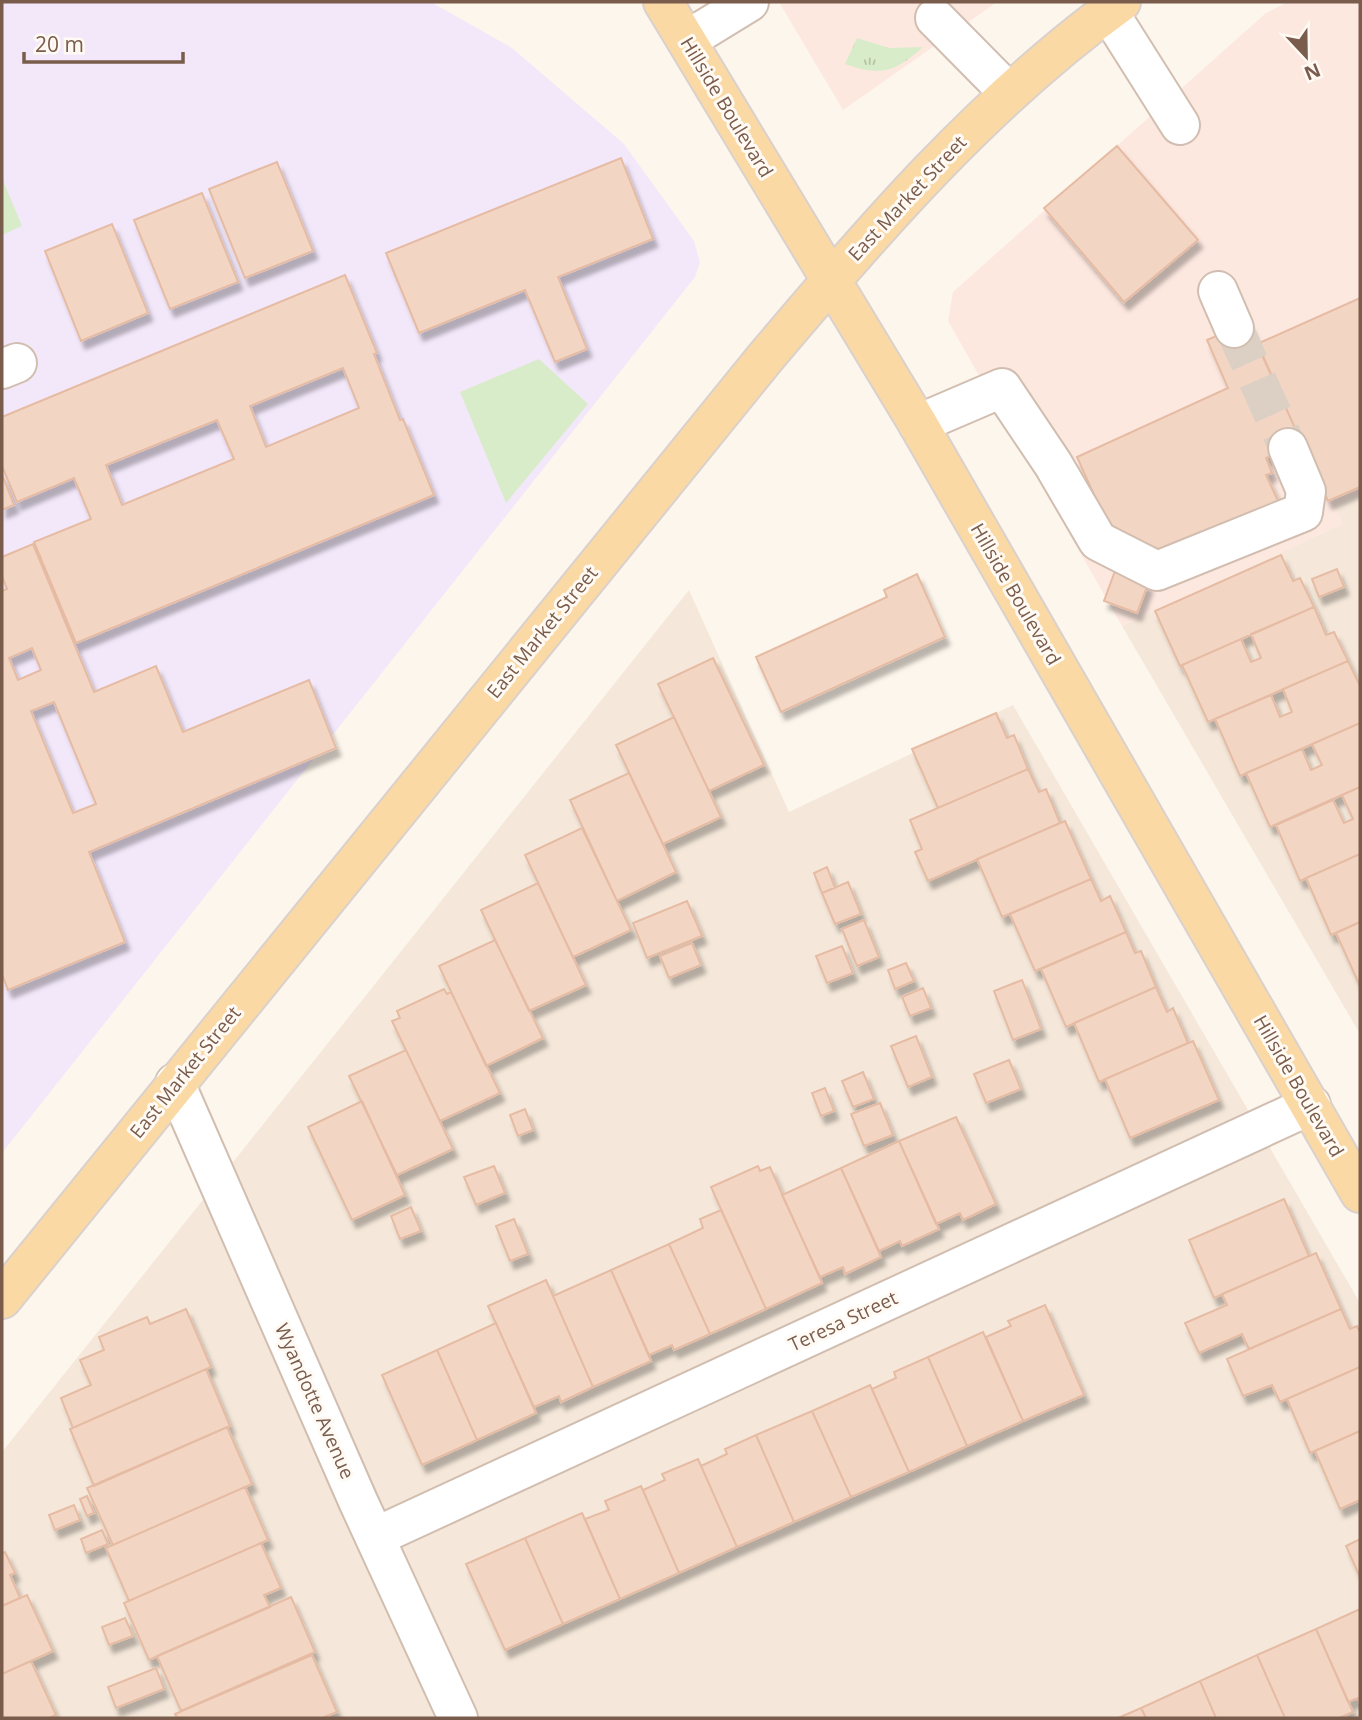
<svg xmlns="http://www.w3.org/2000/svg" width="1362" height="1720" viewBox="0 0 1362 1720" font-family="'Open Sans',sans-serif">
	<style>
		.residential { fill: #f5e8da }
		.commercial { fill: #fde8e0 }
		.education { fill: #f3e8fa }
		.grass { fill: url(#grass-tufts) }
		.park { fill: #d8ecc9 }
		.building { fill: #f3d5c3; stroke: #e6bba3; stroke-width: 2; fill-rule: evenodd; filter: url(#shadow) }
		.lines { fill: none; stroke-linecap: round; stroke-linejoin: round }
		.minor-tunnel { stroke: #dcd0c4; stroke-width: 38; stroke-dasharray: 38 19; stroke-linecap: butt }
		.minor-casing { stroke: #d1beb0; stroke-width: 42 }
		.major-casing { stroke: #dad1cd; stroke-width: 42 }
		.minor { stroke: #fff; stroke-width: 38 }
		.major { stroke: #fbd9a5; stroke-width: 38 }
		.labels { text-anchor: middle; stroke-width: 6; stroke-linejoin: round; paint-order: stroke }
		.street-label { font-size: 19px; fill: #7a5c4d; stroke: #fffaf3 }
	</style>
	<defs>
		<pattern id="grass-tufts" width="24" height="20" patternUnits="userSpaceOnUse" patternTransform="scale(1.75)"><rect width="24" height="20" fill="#d8ecc9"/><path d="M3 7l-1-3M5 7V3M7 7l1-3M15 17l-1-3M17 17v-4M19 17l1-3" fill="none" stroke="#b4c2a5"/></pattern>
		<filter id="shadow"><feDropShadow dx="4.5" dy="8" stdDeviation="2" flood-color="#0004"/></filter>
	</defs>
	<rect width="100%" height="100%" fill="#fdf6ec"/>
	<!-- residential -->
	<path class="residential" d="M1360,495V1034L1122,626L1342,524L1334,506Z
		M689,590L789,812L1013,705L1360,1303V1718H2V1452Z"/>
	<!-- commercial -->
	<path class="commercial" d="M779,2H997L843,110Z
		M1288,2H1360V495L1335,506L1343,524L1122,626L948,321L953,292L1266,13Z"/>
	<!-- education -->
	<path class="education" d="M2,2H431L512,48L624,144L694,241L700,263L695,277L2,1153Z"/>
	<!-- grass -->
	<path class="grass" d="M857,38L889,48L923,47C895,72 881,77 845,64Z"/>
	<!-- park -->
	<path class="park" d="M2,178L22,226L2,235Z
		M539,359L588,404L506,503L460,392Z"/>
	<!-- building -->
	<path class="building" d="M1117,146L1198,240L1124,302L1044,208Z
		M621,158L653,239L558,277L587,349L555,362L525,290L419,333L386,253Z
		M277,162L313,251L245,278L209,189Z
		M202,193L238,282L170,309L134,220Z
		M112,224L148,313L81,341L45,251Z
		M345,275L377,353L374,354L400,420L403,419L434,495L76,643L34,542L91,519L74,478L17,502L2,466V417ZM343,368L359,408L266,447L250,406ZM217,420L234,459L122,505L106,465Z
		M1360,298V487L1328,501L1257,344Z
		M1248,322L1301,442L1266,458L1272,473L1266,475L1280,505L1167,556L1113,537L1077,457L1228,388L1207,340Z
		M2,474L14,505L2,510Z
		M33,544L94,692L156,666L183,732L309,680L336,748L89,852L125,942L8,990L2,974V591L7,589L2,576V557ZM32,648L41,670L18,680L9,658ZM54,702L96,804L73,813L31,711Z
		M1281,555L1293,581L1300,578L1314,607L1180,666L1155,611Z
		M1337,569L1344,587L1319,597L1312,579Z
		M1115,571L1148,584L1137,613L1104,601Z
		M917,574L945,637L781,712L756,657L887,597L884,590Z
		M1314,607L1326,635L1334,632L1348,661L1208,722L1182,665L1241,639L1251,662L1261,658L1251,634Z
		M713,658L764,765L709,791L658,684Z
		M1348,661L1360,686V723L1240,776L1215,719L1271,695L1280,717L1292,712L1283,689Z
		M996,713L1007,738L1014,735L1028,769L938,808L912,749Z
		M674,717L721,817L663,844L616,745Z
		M1360,723V787L1270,827L1246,773L1302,749L1311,770L1322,765L1312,744Z
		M1028,769L1039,792L1046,789L1060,823L928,881L915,852L922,849L910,820Z
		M629,773L676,872L617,901L570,800Z
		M1360,787V854L1300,881L1276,825L1333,800L1344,823L1353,819L1342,795Z
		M1065,821L1091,879L1002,917L977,859Z
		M582,828L631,930L573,957L525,855Z
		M1360,854V922L1331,935L1306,878Z
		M827,867L835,888L822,893L814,873Z
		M1091,879L1101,901L1110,896L1126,932L1035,971L1010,914Z
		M848,882L861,914L835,924L822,893Z
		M538,883L586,985L529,1011L481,910Z
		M687,901L702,936L647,958L633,923Z
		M864,920L879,957L857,966L842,929Z
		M1360,922V986L1336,933Z
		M1126,932L1135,953L1141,951L1156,987L1066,1027L1041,969Z
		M495,940L543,1038L486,1066L439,966Z
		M692,943L701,965L669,978L660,956Z
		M842,946L853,973L827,983L816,956Z
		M906,963L914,981L895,989L888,970Z
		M1022,980L1041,1029L1013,1040L994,991Z
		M1156,987L1167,1012L1173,1008L1188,1043L1099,1082L1074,1023Z
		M923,988L931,1008L910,1016L902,997Z
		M444,989L447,994L451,992L500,1093L440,1121L392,1021L400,1018L397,1011Z
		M916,1036L932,1077L908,1087L891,1046Z
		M1193,1041L1219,1100L1130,1138L1105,1079Z
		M406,1050L453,1149L397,1175L349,1076Z
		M1009,1060L1021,1089L986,1103L974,1074Z
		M863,1072L874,1099L853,1107L842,1081Z
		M825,1088L834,1111L821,1116L812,1093Z
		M362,1101L405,1195L352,1220L308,1127Z
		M880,1103L893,1135L864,1146L851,1114Z
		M525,1109L533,1130L518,1136L510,1115Z
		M956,1117L996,1204L963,1220L960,1213L936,1224L899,1141Z
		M899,1141L939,1229L902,1246L900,1241L879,1251L841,1168Z
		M494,1166L505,1193L476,1205L464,1177Z
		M758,1166L760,1171L770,1167L822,1283L766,1309L711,1187Z
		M841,1168L881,1257L845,1274L843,1267L820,1277L782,1195Z
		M1284,1199L1309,1256L1214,1298L1189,1240Z
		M411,1207L421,1231L400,1239L391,1216Z
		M721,1210L766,1309L710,1334L669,1244L703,1228L700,1219Z
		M514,1219L528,1254L510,1261L496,1226Z
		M669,1244L710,1334L674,1350L672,1345L649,1355L611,1270Z
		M1316,1253L1341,1309L1249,1349L1242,1334L1199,1353L1185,1323L1227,1305L1222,1294Z
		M611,1270L651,1361L593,1387L553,1296Z
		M546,1280L593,1387L561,1402L559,1396L534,1407L488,1306Z
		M1045,1305L1084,1395L1023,1421L986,1337L1011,1326L1008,1321Z
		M186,1309L211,1367L73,1428L61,1398L91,1385L80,1360L104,1350L99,1337L147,1317L150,1324Z
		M1341,1309L1350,1329L1357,1326L1360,1333V1367L1280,1402L1272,1385L1243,1396L1227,1359Z
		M496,1323L536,1413L477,1440L437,1350Z
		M983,1332L1023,1421L967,1446L928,1357Z
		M437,1350L477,1440L422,1465L382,1375Z
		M928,1357L967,1446L909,1472L872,1389L896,1378L894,1372Z
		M1360,1367V1431L1310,1453L1287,1399Z
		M206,1369L230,1426L94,1486L70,1429Z
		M870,1385L909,1472L851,1497L812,1411Z
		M812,1411L851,1497L794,1522L756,1435Z
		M227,1427L252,1484L113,1545L87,1488Z
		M1360,1431V1500L1340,1509L1315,1451Z
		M756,1435L794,1522L737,1547L701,1466L727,1454L725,1449Z
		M698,1459L737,1547L679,1573L643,1490L665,1480L662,1474Z
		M641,1486L679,1573L620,1599L585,1519L609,1510L605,1501Z
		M245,1487L268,1540L129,1601L106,1548Z
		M87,1496L94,1513L87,1516L80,1499Z
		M74,1505L80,1520L55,1530L49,1515Z
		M582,1513L620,1599L563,1624L525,1538Z
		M102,1530L108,1544L86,1553L81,1539Z
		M525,1538L563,1624L505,1650L466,1564Z
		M1360,1539V1577L1346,1546Z
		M261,1543L281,1588L264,1595L270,1607L149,1660L124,1603Z
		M5,1552L15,1573L10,1575L20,1598L2,1606V1554Z
		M27,1595L53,1651L2,1674V1606Z
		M291,1597L315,1652L181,1711L157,1656Z
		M1360,1609V1704L1358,1698L1348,1702L1316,1629Z
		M125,1618L133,1636L109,1645L102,1627Z
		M1316,1629L1353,1712L1339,1718H1285L1257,1655Z
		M312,1655L337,1712L322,1718H177L175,1714Z
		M1257,1655L1285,1718H1216L1200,1681Z
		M31,1661L56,1715L49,1718H2V1674Z
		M156,1668L164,1689L116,1708L108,1687Z
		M1200,1681L1216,1718H1146L1141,1708Z
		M1141,1708L1146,1718H1118Z"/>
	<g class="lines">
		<!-- minor-tunnel -->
		<path class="minor-tunnel" d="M1234,328L1288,448"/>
		<!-- minor casing -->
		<g class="minor-casing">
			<path id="minor" d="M1108,11L1180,125
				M935,18L1009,93
				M687,40L749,2
				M1218,291L1234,328
				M2,369L17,363
				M918,424L1002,388L1053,464L1098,541L1157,571L1303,512L1306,491L1288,448
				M175,1083L358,1501L458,1718
				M375,1537L1311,1105"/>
		</g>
		<!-- major casing -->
		<g class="major-casing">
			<path id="major" d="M663,2L918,424L1360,1193
				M2,1299L765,358C873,230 984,101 1121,2"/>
		</g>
		<!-- minor -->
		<use href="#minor" class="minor"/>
		<!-- major -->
		<use href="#major" class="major"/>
	</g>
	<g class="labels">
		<!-- street labels -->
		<g class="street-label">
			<text transform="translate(727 107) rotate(59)" y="7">Hillside Boulevard</text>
			<text transform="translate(907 198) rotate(-47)" y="7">East Market Street</text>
			<text transform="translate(1016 594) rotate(60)" y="7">Hillside Boulevard</text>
			<text transform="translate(542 632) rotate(-51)" y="7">East Market Street</text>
			<text transform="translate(185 1072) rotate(-51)" y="7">East Market Street</text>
			<text transform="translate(1299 1086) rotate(60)" y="7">Hillside Boulevard</text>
			<text transform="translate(843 1321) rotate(-25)" y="7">Teresa Street</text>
			<text transform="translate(315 1401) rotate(66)" y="7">Wyandotte Avenue</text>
		</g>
	</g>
	<!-- border -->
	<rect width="1362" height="1720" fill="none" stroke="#7a5c4d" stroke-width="7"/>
	<!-- north arrow -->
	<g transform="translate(1306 56) rotate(158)" stroke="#fffaf3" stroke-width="5" paint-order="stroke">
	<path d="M0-5L12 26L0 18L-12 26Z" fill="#7a5c4d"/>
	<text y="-10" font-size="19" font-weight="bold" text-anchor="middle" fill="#7a5c4d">N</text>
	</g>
	<!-- scale -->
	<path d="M24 52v10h159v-10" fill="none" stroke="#7a5c4d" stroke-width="3.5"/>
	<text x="35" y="52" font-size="21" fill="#7a5c4d" stroke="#fffaf3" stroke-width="5" paint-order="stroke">20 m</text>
</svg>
